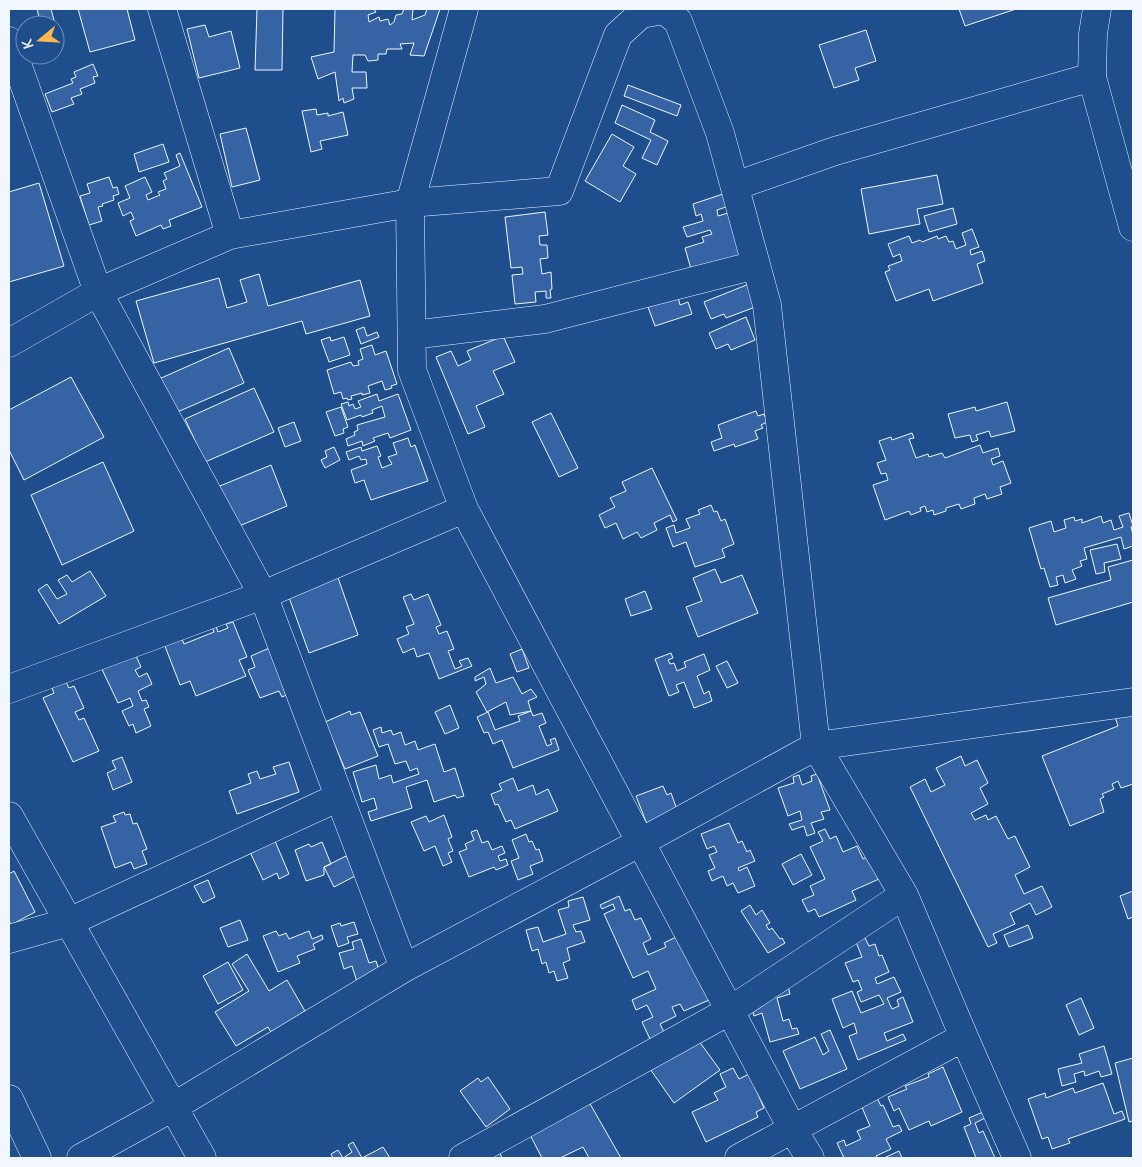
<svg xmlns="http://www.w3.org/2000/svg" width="1142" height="1167" viewBox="0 0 1142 1167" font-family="Manrope,sans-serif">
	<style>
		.building { fill: #3563a3; stroke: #f2f6ff }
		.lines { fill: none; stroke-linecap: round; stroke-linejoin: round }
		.street-casing { stroke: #f2f6ff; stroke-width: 29 }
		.secondary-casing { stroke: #f2f6ff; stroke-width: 29 }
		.street { stroke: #1f4e8c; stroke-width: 28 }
		.secondary { stroke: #1f4e8c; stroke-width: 28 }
	</style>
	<rect width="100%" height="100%" fill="#1f4e8c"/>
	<!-- building -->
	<path class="building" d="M37,9H51L55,24L41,25Z
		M78,9H127L135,40L90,52Z
		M257,9H283L282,70H255Z
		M335,9H374L376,12L368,15L369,22L379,17L380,21L388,19L390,25L394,22L396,15L402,14L404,9H413L412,20L425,15L427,9H440L424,56L410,55L414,43L400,44L402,49H387L386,54H378V60L368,61L365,55H353L352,72H366L367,88H352L354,99L344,103L343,98L339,101L335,72L318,79L311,57L334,52Z
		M959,9H1016L965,26Z
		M205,25L209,37L231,31L240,68L199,78L187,29Z
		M866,30L876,61L855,68L859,80L834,88L819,45Z
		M93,64L98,76L93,77L95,83L80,89L82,94L71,98L74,104L52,112L45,94L73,83L71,79L76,77L74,72Z
		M628,85L681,105L677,116L624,96Z
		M622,105L655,120L650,132L668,141L657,165L642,158L651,140L615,123Z
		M316,109L317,115L328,113V116L343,112L348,135L320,141L322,149L311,152L302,111Z
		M246,128L260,180L232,187L220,134Z
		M612,134L634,147L623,166L636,174L620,202L585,181Z
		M163,144L169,162L139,172L134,154Z
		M180,153L202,207L169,220L171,226L163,229L161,225L136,236L130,221L134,219L131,212L123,216L118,203L130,198L125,186L145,177L152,192L146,195L148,200L160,195L158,192L166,189L163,181L167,179L164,173L180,166L176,155Z
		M937,175L943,204L917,209L920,224L869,234L861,189Z
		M109,177L113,188L117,187L119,194L113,196L114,200L102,204L103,206L98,207L102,221L89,225L80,196L90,193L87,184Z
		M39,183L64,266L9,282V192Z
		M726,193L735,204L717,210L718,216L735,211L750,257L693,276L685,248L704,242L702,237L712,234L710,230L687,237L683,227L703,221L701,214L696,216L693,204Z
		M953,208L957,224L929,232L924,216Z
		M545,212L548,235L539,236L540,245H547L548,258L540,259L542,274L551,272L552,289L550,290L551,298H546V291L535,292L536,302L515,304L512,275L523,274L522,267L511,268L505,217Z
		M972,229L979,247L970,250L971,255L982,251L985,261L977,264L983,283L933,301L929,289L896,301L885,272L890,270L888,266L902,261L900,254L893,257L888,244L909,236L912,243L920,240L922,242L937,236L938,239L946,236L949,242L953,241L956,249L966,245L962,233Z
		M259,274L268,306L360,280L370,316L306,334L302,321L154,363L136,301L219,278L227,308L247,302L240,280Z
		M749,284L758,306L726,318L724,314L711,319L704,302Z
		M678,297L680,305L688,302L692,314L655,326L648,307Z
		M746,317L755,340L731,350L728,344L716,349L709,333Z
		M364,327L367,336L377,332L379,337L361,344L356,330Z
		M503,336L515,362L493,371L504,394L476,406L485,427L468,434L436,357L451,351L458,366L471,360L467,351Z
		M330,337L331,341L344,337L350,355L329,362L321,340Z
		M372,345L375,355L386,351L397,384L391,386L392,388L385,390L382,381L368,386L370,393L362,395V393L351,396L352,399L348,400L347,398L343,399L341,392L334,394L327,370L351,362L353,366L359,365L358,361L363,359L360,349Z
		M229,348L244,383L175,413L159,379Z
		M71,377L104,437L24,480L9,450V410Z
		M254,388L274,432L205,462L185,419Z
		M377,394L379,401L398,394L411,430L390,438L388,433L373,438L375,441L363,446L362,441L348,446L346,439L355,435L354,432L358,430L357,425L385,417L382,406L372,410L373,413L362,417L361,415L347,420L341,404L348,402L349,406L353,404L355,409L361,407L358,401Z
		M1007,402L1015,431L991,437L989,431L976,435L978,440L972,442L970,435L955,438L948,414L975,407L976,411Z
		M341,407L348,427L343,429L344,433L335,436L326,412Z
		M756,411L758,416L764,414L767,422L761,425L763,428L755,431L758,439L735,447L734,444L714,451L711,442L722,438L718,425Z
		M551,413L578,468L559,477L532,422Z
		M294,422L301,441L285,447L278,428Z
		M912,433L914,438L909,439L916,458L928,454L929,457L942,453L945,458L980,445L983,453L998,448L1000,456L991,459L993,465L1003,461L1011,483L1000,487L1002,494L987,499L985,494L974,498L975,504L961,509L959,504L946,508V511L934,515L933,510L927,512L925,506L920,508L921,511L911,515L909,511L885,520L873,485L888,480L886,473L881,474L877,463L886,460L879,441L891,437L892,440Z
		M408,438L411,447L415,445L428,481L371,500L364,480L355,483L351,470L367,464L366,459L361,460L359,456L349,460L346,452L361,447L362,451L377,446L381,456L378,457L382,468L392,464L388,457L397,454L393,443Z
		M334,447L340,460L325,468L321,460L327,457L325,451Z
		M103,462L134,531L62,565L31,495Z
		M271,465L287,506L232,529L215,488Z
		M652,468L677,520L673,522L670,515L654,523L657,530L641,538L637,532L623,539L616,523L605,528L599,515L615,507L610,498L626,491L622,482Z
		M711,505L714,512L717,511L721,521L725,519L734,544L722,549L725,557L695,567L686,542L673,547L666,528L674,525L676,533L690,528L686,519L700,514L698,510Z
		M1129,513L1133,526L1131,527L1133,535V546L1124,549L1121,537L1084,548L1087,559L1080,561L1082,566L1072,570L1076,579L1065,583L1063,575L1056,577L1058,585L1050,587L1044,568L1041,569L1029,528L1051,521L1054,532L1066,528L1064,520L1074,517L1075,521L1082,519V523L1101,516L1103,523L1111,520L1114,530L1123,527L1119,516Z
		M1117,544L1121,559L1104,563L1105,572L1096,574L1090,550Z
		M1133,560V602L1056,625L1048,598L1111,580L1108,567Z
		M715,569L721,583L742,575L758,613L698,637L686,607L702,601L693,578Z
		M90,571L106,596L59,624L38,590L47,584L57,599L67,594L58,580L67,575L72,582Z
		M336,572L358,635L309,653L286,589Z
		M645,591L652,609L631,616L625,599Z
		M411,594L414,600L428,594L441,625L436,627L439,634L447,631L454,649L448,651L455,669L462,666L459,661L468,658L472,666L439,679L429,653L417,657L414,648L403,653L397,639L409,634L406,627L414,624L403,597Z
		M214,621L218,632L228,628L226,624L233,622L247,657L239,660L246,676L196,696L190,681L180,685L163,641L180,634L184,644L214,632L210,623Z
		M274,646L293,692L282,697L279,691L260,698L248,670L255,667L251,656Z
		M132,647L141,667L135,670L139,677L147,673L152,684L138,691L142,701L146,700L149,707L144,709L151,726L136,733L133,724L129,726L122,711L133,706L130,698L118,703L99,663Z
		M522,649L529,668L517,672L510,654Z
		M671,653L673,658L668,660L670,664L674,663L677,671L686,667L684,662L704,654L710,670L697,676L704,694L709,691L712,701L694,708L684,682L676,685L679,692L669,696L655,659Z
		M727,661L738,683L727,688L716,666Z
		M490,668L496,683L513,677L522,694L531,689L537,697L528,701L531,711L510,715L506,702L487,712L476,692L486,684L484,677L475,681V677Z
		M66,682L69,688L74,686L84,708L75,712L79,720L84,718L99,751L73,762L43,698L54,693L52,688Z
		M450,705L459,728L445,734L435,712Z
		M1133,710V784L1121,788L1118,781L1112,784L1114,789L1102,794L1104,797L1100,799L1104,812L1070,826L1042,756L1118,726L1115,717Z
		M350,711L351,715L360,712L378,756L345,769L325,722Z
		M531,711L533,716L542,713L546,723L539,726L547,746L552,744L550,740L555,738L559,750L513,768L502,740L493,744L488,732L484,733L477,717L488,712L495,730L520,721L518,716Z
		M381,727L382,733L391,730L393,735L401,732L405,745L415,741L418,750L435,744L444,772L455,768L464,796L457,798L455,795L434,802L427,780L406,787L412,808L371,821L368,812L377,809L374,798L362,802L353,772L376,765L379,779L391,775L393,783L419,774L417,768L410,771L406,761L395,764L388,744L379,747L373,730Z
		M961,756L965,766L977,760L988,783L980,788L988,804L971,813L975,820L986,815L988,820L996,816L1008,839L1015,836L1030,867L1015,875L1024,894L1042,886L1052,907L1036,915L1030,903L1010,913L1015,924L993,934L997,943L988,947L910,787L925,779L931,792L945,785L936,768Z
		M122,757L132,782L113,790L107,773L116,769L112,761Z
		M289,762L299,792L237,814L229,791L251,783L248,774L257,771L260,779L276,774L273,767Z
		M817,774L830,810L821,812L824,819L811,823L815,833L807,836L804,826L792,830L789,824L802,820L800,811L788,816L778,788L794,783L793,777L799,775L802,785L812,781L811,776Z
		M513,778L518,791L533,785L536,795L548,789L558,811L515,829L511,820L506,822L498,804L495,805L491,794L502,790L499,784Z
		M663,786L667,795L671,793L679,815L650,832L636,796Z
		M124,812L125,815L130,814L133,824L137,823L147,849L142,851L147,864L134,869L131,862L115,868L101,827L116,822L113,816Z
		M444,815L452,837L448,839L453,851L448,853L452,862L443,866L435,846L424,851L411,822L426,816L429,822Z
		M729,823L738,843L742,841L747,852L750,850L755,861L738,868L739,871L747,867L755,886L738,893L733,883L727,886L723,876L712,881L708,871L715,868L709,855L717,852L714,846L707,849L701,834Z
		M825,829L830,839L836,836L843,852L857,846L863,859L869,856L879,879L852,891L856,900L819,917L815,909L808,912L802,900L814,895L810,886L825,879L810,847L823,841L818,832Z
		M477,830L482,843L488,841L492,850L502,846L505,853L498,856L500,861L506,859L508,865L496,870L494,867L469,877L459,852L467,849L465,844L474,840L471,832Z
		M526,834L529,842L532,841L536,850L539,849L543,861L530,866L533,874L518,880L511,861L519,858L512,840Z
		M275,841L289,874L279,879L277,873L263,880L250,852Z
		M322,842L331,864L324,867V875L306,881L295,850L309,844L311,847Z
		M801,854L812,875L793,885L782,864Z
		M346,856L357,875L334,887L324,867Z
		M14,871L35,912L11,925L9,920V874Z
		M208,880L215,897L203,903L194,886Z
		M1133,891V917L1128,919L1120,896Z
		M619,896L625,911L630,909L635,920L641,918L651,939L643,943L648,955L666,947L664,943L680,935L709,1000L684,1011L680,1004L672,1007L676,1016L660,1024L664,1032L650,1039L642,1022L653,1017L647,1005L636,1010L632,1000L656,989L648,971L633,978L604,914L615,909L613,904L602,909L600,905Z
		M583,897L590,920L573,925L576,932L581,931L585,942L567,948L570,960L563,963L568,978L557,981L554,971L549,973L546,962L542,964L538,949L532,951L526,930L538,927L543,942L566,934L558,910L569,907L568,901Z
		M750,905L756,915L762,910L770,923L766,925L769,930L772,928L780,939L782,938L785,943L768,953L741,911Z
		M240,920L248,940L228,947L220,928Z
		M354,922L358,934L347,937L349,943L338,947L331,926L340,923L341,926Z
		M1028,925L1033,938L1009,947L1004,935Z
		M276,931L279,936L286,933L289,939L309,931L312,939L322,935L323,939L313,944L315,949L297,956L300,963L278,972L263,936Z
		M863,934L869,946L875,944L879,956L882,955L889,972L875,978L877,984L894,977L901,992L887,998L892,1009L899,1006L897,1000L903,997L913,1022L884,1033L887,1041L903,1034L906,1040L858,1060L849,1036L857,1033L854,1023L843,1028L832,999L852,991L861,1013L884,1004L879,995L861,1002L857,992L862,990L858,980L853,982L845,963L862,957L854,937Z
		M361,939L369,963L376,961L380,973L358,985L352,966L344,969L339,953L354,949L352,942Z
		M247,954L269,991L287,980L305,1011L271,1032L268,1027L236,1046L215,1012L249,991L232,964Z
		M228,962L243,990L218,1004L203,976Z
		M788,986L790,994L777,998L783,1021L789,1019L792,1029L797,1028L799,1034L770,1042L762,1013L754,1016L749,998Z
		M1081,998L1094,1028L1079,1035L1066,1005Z
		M830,1030L847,1069L800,1089L783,1051L815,1037L823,1055L829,1051L821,1034Z
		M696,1037L720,1070L674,1103L650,1069Z
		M1104,1046L1112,1074L1101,1077L1099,1071L1085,1076L1084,1071L1074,1074L1076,1082L1062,1086L1058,1069L1082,1063L1079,1054Z
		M1133,1058V1121L1129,1122L1115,1063Z
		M943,1067L962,1112L931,1126L929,1121L909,1130L899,1108L894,1111L888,1097L907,1089L905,1086L929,1077L928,1074Z
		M733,1068L739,1079L749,1074L764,1108L756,1112L758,1117L706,1142L692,1112L718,1100L714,1093L726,1087L720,1074Z
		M488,1077L510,1109L486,1127L460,1091L478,1078L481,1082Z
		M1103,1083L1114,1114L1122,1111L1125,1119L1068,1139L1070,1143L1052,1149L1048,1137L1042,1139L1028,1099L1045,1093L1046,1098L1073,1088L1075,1093Z
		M877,1098L881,1106L883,1105L893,1127L899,1125L902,1131L886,1139L891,1149L876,1156L877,1158H844L837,1143L844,1140L846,1146L861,1139L857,1131L870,1126L861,1105Z
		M589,1102L621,1158H589L583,1147L560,1158H542L529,1133Z
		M990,1109L1011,1158H1002L985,1118L975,1123L979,1133L983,1131L995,1158H976L964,1127L971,1124L969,1118Z
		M353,1142L362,1158H333L331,1154L338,1150L343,1158L352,1152L348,1145Z
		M383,1147L390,1158H362Z
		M499,1151L502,1158H481Z
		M899,1151L902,1158H884Z"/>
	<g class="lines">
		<!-- street casing -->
		<g class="street-casing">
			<path id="street" d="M162,9L230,235
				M464,9L410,203L412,370L464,509L793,1130L810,1158
				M9,41L98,292L263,595L404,968
				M735,186L835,151L1092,77
				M412,335L545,319L756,265
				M9,343L98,292L230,235L410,203L559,191L618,35L641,14L664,10L678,21L720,133L767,305L816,746L904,895L964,1037L1017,1158
				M9,689L263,595L464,509
				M9,816L202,1158
				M9,939L69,922L339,797
				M9,1099L37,1158
				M81,1158L173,1107L404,968L641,842L816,746L1133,702
				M463,1158L731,1010L904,895
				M739,1158L964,1037"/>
		</g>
		<!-- secondary casing -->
		<g class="secondary-casing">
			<path id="secondary" d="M1097,9L1093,34L1092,77L1133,227"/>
		</g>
		<!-- street -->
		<use href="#street" class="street"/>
		<!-- secondary -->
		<use href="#secondary" class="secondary"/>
	</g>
	<!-- border -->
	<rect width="1142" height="1167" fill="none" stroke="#f2f6ff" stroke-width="20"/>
	<!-- north arrow -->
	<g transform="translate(40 40) rotate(252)"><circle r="24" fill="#1f4e8c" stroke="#7391ba"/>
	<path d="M0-4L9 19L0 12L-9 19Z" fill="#ffb74d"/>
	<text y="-8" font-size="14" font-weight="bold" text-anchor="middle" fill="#f2f6ff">K</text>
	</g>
</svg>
